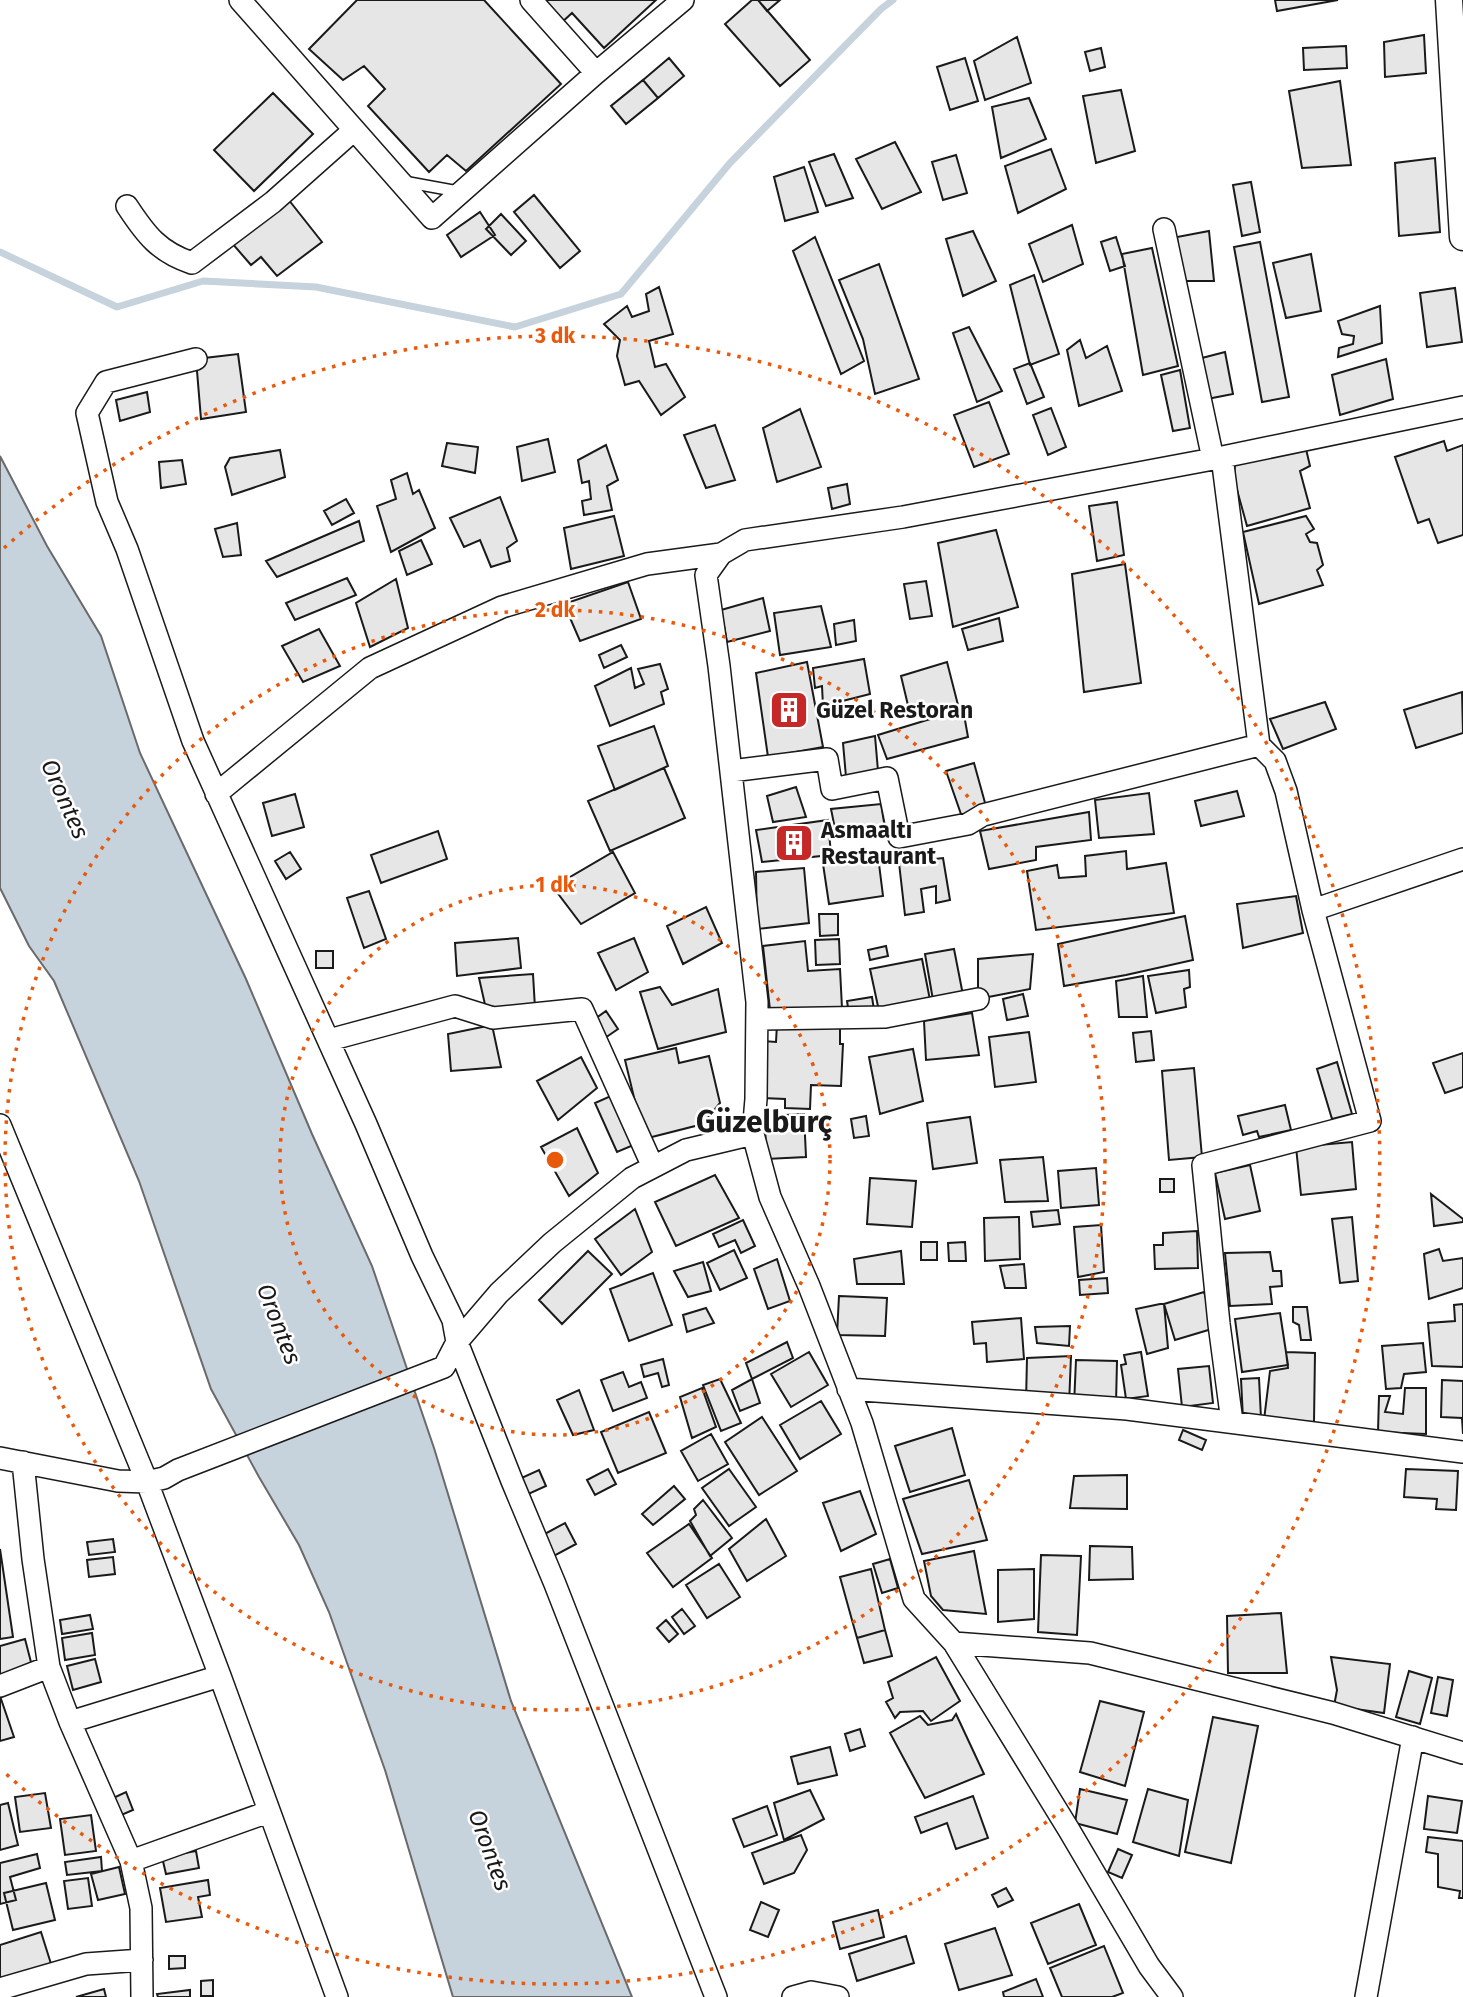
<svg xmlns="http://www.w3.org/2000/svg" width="1463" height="1997" viewBox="0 0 1463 1997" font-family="'Fira Sans',sans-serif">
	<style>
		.water { fill: #c6d2dc; stroke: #6a6a6a; stroke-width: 2 }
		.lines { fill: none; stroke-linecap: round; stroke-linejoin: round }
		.stream { stroke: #c6d2dc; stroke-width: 7 }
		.building { fill: #e6e6e6; stroke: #1a1a1a; stroke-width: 2 }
		.service-casing { stroke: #1a1a1a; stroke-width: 13 }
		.minor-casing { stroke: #1a1a1a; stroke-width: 24 }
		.tertiary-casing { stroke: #1a1a1a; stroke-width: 29 }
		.service { stroke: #fff; stroke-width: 10 }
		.minor { stroke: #fff; stroke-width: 21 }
		.tertiary { stroke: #fff; stroke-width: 26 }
		.ring { fill: none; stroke: #e8590c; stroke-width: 3.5; stroke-dasharray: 3.5 7 }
		.labels { text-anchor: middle; stroke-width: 5; stroke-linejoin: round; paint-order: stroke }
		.poi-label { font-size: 23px; font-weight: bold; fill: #1a1a1a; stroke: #fff; text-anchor: start }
		.water-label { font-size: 24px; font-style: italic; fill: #1a1a1a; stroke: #fff }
		.district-label { font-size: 30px; font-weight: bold; fill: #1a1a1a; stroke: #fff }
		.centre { fill: #e8590c; stroke: #fff; stroke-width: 3.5 }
		.ring-label { font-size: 21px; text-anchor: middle; font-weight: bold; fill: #e8590c; stroke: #fff; stroke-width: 5; stroke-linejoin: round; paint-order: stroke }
	</style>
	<rect width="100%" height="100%" fill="#fff"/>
	<!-- water -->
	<path class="water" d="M0,456L47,546L101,636L140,753L246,979L312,1134L372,1266L434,1448L511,1701L632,1997H453L385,1770L329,1612L299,1545L259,1477L211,1389L139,1181L54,981L29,946L0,888Z"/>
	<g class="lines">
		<!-- stream -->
		<path class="stream" d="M0,252L117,307L203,281L316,287L515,327L621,294L730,163L881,9L893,0"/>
	</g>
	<!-- building -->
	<path class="building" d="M357,0H484L561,84L466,171L447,155L429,172L368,106L385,89L364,66L343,80L309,49Z
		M538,0H656L604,48L572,13L560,24Z
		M752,0H758L810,60L780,86L725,24Z
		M758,0H780L767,11Z
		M1275,0H1338L1277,11Z
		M1424,35L1426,73L1385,77L1384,42Z
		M1017,37L1031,83L985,100L974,61Z
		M1346,46L1347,68L1304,70L1303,48Z
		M1101,48L1105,67L1090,71L1085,52Z
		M669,58L684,76L658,98L643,80Z
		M965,58L978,101L950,110L937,67Z
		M643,80L658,98L626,124L611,106Z
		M1340,81L1351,165L1302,168L1289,91Z
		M1121,90L1135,151L1096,163L1083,96Z
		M273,93L313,134L254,191L214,150Z
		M1029,98L1046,139L1001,158L992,107Z
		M895,142L921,192L882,209L856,159Z
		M1051,149L1066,189L1018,213L1005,166Z
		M834,154L853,198L826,206L809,162Z
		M956,155L967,193L943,200L932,162Z
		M1435,158L1440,232L1399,236L1395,163Z
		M804,167L818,212L785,221L774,177Z
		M1251,182L1260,232L1242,236L1233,185Z
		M534,195L580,251L560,268L514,212Z
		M288,199L322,242L277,276L261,257L251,265L231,242Z
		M480,212L495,235L461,257L447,235Z
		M501,214L526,241L511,255L486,229Z
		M1072,225L1083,264L1043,282L1029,244Z
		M973,231L996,281L963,296L946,239Z
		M1209,231L1214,281H1181L1177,237Z
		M815,237L864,361L841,374L793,251Z
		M1116,237L1125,266L1110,271L1101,242Z
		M1260,242L1289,397L1262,402L1234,247Z
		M1152,248L1178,366L1143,375L1122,254Z
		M1311,254L1321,311L1286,318L1273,263Z
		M879,264L919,379L875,394L863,339L839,280Z
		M1034,275L1059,354L1030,365L1010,285Z
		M659,287L673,334L649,341L655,367L666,364L685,397L661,415L639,381L625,385L617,356L620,340L604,324L627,306L632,317L649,311L646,294Z
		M1455,288L1462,342L1427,347L1420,293Z
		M1380,306L1382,343L1338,357L1339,348L1353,344L1354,336L1342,334L1338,321Z
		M969,327L1002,391L977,402L953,333Z
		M1080,340L1086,358L1107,346L1122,391L1079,406L1067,350Z
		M1225,352L1233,394L1207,399L1198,359Z
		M238,354L246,412L201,419L196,359Z
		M1386,359L1393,399L1340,415L1332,375Z
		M1030,363L1044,397L1027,404L1014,369Z
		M1180,370L1190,428L1173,431L1161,375Z
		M147,392L150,412L120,421L116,400Z
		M989,402L1009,454L974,467L954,415Z
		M1051,408L1066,447L1048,455L1033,415Z
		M800,409L821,467L777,482L763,428Z
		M715,425L735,480L706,488L684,435Z
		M548,439L555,472L522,481L517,447Z
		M1444,441L1447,451L1463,445V535L1438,543L1429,519L1418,523L1395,457Z
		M447,443L478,447L475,473L442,466Z
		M606,445L618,480L607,486L612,510L584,515L582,501L591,499L589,481L582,483L578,460Z
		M1306,449L1310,466L1300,471L1310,508L1247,526L1234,479L1235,463Z
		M280,450L285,477L232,495L225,467L230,458Z
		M182,460L186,484L161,488L159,462Z
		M407,473L413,494L419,490L435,528L391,552L377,506L396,499L391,480Z
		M847,484L850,504L832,509L828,488Z
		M500,497L517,541L507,548L510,561L491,567L480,540L464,547L450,518Z
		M346,499L354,513L332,525L324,511Z
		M1117,502L1124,555L1097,561L1089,506Z
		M614,516L624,556L571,569L564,528Z
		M1306,516L1314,529L1306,534L1310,542L1317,543L1323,565L1317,570L1323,585L1259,604L1243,532Z
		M359,521L364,541L277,577L266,561Z
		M237,523L241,555L223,557L215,529Z
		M996,530L1018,607L953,627L938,543Z
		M421,540L432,564L407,575L399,551Z
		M1125,564L1141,683L1084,692L1072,574Z
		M347,578L356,595L295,620L286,603Z
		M396,579L408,628L370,647L356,603Z
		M926,581L932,616L910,619L904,584Z
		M628,582L641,619L580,641L564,604Z
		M763,598L770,631L727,642L721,610Z
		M821,606L831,647L780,655L774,613Z
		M999,618L1003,641L968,650L962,629Z
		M854,620L856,641L836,645L834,624Z
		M319,629L340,666L303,682L282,646Z
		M621,645L627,657L604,668L599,655Z
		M864,659L870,694L823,706L822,686L815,688L813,668Z
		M807,662L823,747L768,757L756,673Z
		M947,662L958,705L911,718L901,676Z
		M660,664L668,689L661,692L664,704L610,726L595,686L631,668L635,688L644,684L638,669Z
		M1462,692L1463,733L1416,748L1404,710Z
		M1325,702L1336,729L1283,749L1270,719Z
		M963,709L968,737L887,759L878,735Z
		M654,726L668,766L615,790L598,746Z
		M875,736L878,771L846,777L843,743Z
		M974,763L987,810L962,817L946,771Z
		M664,768L685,818L610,851L588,801Z
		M796,787L806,817L773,822L767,796Z
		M1237,791L1244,816L1201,826L1195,801Z
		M1149,793L1154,834L1099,838L1095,800Z
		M295,794L304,827L272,836L263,803Z
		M881,804L886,834L837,839L831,809Z
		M1089,812L1091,840L1036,847V860L989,869L980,831Z
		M828,820L831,855L762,862L756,830Z
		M438,831L447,859L381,883L371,855Z
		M1126,851L1127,869L1166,863L1174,913L1036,930L1027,871L1057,865L1059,878L1086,876L1085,856Z
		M290,852L301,869L286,879L275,861Z
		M613,852L635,893L581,924L553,887Z
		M878,856L883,896L829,904L823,864Z
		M943,858L950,900L936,903V886L921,889L924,912L905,915L899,863Z
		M804,868L809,923L757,929L756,872Z
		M369,891L386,939L364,948L347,898Z
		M1296,896L1303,933L1243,948L1237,904Z
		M706,907L722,943L683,964L667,926Z
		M819,914H838V935L820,936Z
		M1185,916L1193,960L1126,975L1064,986L1058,944Z
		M518,938L521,968L457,976L455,943Z
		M634,938L648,972L616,990L598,953Z
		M839,939L840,964L816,965L815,940Z
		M805,941L808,971L840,969L842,1008L770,1010L763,946Z
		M886,946L888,956L870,960L868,950Z
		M954,949L963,995L933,1000L925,954Z
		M316,951H333V968H316Z
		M1033,954L1030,989L978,999V959Z
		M922,959L930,1000L879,1011L870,969Z
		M1189,970L1190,987L1184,989L1186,1007L1156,1013L1148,976Z
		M533,974L535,1008L486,1009L479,978Z
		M1143,976L1147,1017H1119L1116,981Z
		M660,987L672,1005L718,989L726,1032L658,1049L640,992Z
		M1023,994L1028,1016L1007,1020L1003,999Z
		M872,997L874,1010L849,1014L847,1001Z
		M606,1011L618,1029L605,1038L592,1021Z
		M972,1013L979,1055L926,1060L924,1021Z
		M777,1024L840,1027V1044H843L841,1086L811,1085L810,1109L785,1108V1099L761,1098L763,1041L776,1042Z
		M492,1025L501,1067L451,1071L448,1034Z
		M1151,1031L1154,1060L1136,1062L1133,1033Z
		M1029,1032L1036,1082L995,1087L989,1037Z
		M676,1048L679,1063L709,1056L720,1103L703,1124L644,1139L625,1060Z
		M913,1049L923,1101L880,1114L869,1057Z
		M1463,1053V1087L1445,1093L1433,1063Z
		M581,1057L597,1088L558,1120L537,1081Z
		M1337,1062L1352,1114L1332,1119L1317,1069Z
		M1194,1068L1202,1157L1169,1160L1162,1071Z
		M613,1095L636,1144L617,1152L595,1103Z
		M1285,1105L1291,1130L1259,1137L1257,1131L1243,1135L1238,1116Z
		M804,1114L806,1157L766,1159L765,1116Z
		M866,1116L869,1136L854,1138L851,1119Z
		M970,1117L977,1163L933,1169L927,1123Z
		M577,1128L598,1173L569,1196L541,1147Z
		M1352,1142L1356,1189L1301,1195L1296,1147Z
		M1043,1157L1048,1201L1005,1202L1000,1160Z
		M1250,1165L1260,1211L1225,1219L1215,1173Z
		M1096,1168L1099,1205L1061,1208L1058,1171Z
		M715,1175L739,1218L676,1246L655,1202Z
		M870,1178L916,1181L912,1227L867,1224Z
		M1160,1179H1174V1192H1160Z
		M1431,1194L1463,1219V1222L1434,1226Z
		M635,1209L652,1252L621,1275L595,1239Z
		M1058,1210L1060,1224L1033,1227L1031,1212Z
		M1019,1217L1020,1259L985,1261L984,1218Z
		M1352,1217L1358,1281L1340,1283L1332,1219Z
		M743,1220L755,1246L741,1253L735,1240L719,1247L713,1234Z
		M1101,1225L1104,1272L1078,1277L1074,1227Z
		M1197,1231L1198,1268L1155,1269L1154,1245H1163V1233Z
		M921,1242H937V1260H921Z
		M965,1242L966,1261H949L948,1243Z
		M1439,1249L1443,1261L1463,1258V1288L1429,1299L1424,1254Z
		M734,1250L747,1278L720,1290L707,1263Z
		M588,1251L612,1274L562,1324L539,1300Z
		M901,1251L904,1284H857L854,1259Z
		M1270,1252L1273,1271H1281L1282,1286L1270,1287L1272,1304L1230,1306L1225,1253Z
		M777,1259L790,1301L768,1309L754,1269Z
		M703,1262L711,1291L688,1297L674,1271Z
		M1024,1264L1026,1288H1005L1000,1266Z
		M653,1273L672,1325L629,1341L610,1289Z
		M1107,1278L1108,1293L1080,1295L1079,1280Z
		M1204,1292L1215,1328L1175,1340L1164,1304Z
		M839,1296L887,1298L885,1336L837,1335Z
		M1160,1304H1164L1168,1348L1147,1354L1136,1309Z
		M1463,1304V1367L1432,1366L1428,1323L1455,1321L1454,1305Z
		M1293,1307H1307L1311,1340H1301L1299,1325L1293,1322Z
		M706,1308L714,1323L687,1332L683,1315Z
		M1280,1313L1288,1365L1242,1372L1235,1319Z
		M1021,1318L1024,1359L987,1362L986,1343L974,1344L972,1322Z
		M1070,1326L1069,1346L1037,1343L1035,1327Z
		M787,1342L793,1358L752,1379L746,1363Z
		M1423,1343L1426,1372L1404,1374L1401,1388L1386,1389L1382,1346Z
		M809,1352L828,1385L791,1407L771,1374Z
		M1141,1352L1148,1396L1126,1399L1121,1365L1126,1364L1124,1355Z
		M1286,1352L1315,1353L1314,1422L1264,1420L1270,1371L1288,1368Z
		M1071,1356L1069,1405L1026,1402L1027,1358Z
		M663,1359L669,1385L662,1387L658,1373L644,1377L641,1365Z
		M1076,1360L1117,1361L1116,1404L1074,1405Z
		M1209,1366L1213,1403L1182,1407L1178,1369Z
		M623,1372L629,1387L641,1382L647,1398L613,1411L601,1380Z
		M1259,1378L1261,1418L1243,1419L1241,1379Z
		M720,1379L741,1423L721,1431L703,1385Z
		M752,1379L760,1403L740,1411L732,1390Z
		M1442,1380L1463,1381V1434L1462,1418L1441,1417Z
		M702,1388L716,1427L692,1438L680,1397Z
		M1405,1388H1426V1434L1378,1432L1379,1396H1390L1385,1412L1403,1414Z
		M579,1390L594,1430L573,1435L557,1400Z
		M821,1401L841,1434L800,1459L780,1425Z
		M649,1412L666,1453L618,1473L601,1432Z
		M762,1417L797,1471L759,1495L725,1442Z
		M952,1428L965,1475L910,1492L895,1446Z
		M1183,1430L1206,1440L1202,1450L1179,1440Z
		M711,1434L728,1464L698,1481L681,1451Z
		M608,1469L616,1484L595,1495L587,1480Z
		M729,1469L756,1507L729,1526L702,1488Z
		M1406,1469L1458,1471L1456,1510L1436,1509L1437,1499L1404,1497Z
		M539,1470L546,1486L524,1496L517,1480Z
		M1127,1475V1509L1070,1508L1074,1476Z
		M969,1480L987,1540L922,1554L903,1499Z
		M674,1486L685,1499L653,1525L642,1514Z
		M860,1491L876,1534L841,1551L823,1503Z
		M703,1500L732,1538L710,1556L690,1521L696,1515L694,1509Z
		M766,1519L786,1556L747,1581L729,1549Z
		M565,1523L576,1544L552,1557L541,1536Z
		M689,1524L712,1558L673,1587L647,1553Z
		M113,1539L115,1552L89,1555L87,1542Z
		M1090,1546L1132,1547L1133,1579L1089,1580Z
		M0,1549L13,1637L0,1639Z
		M974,1551L986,1614L943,1610L931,1596L924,1561Z
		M1041,1555L1081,1556L1077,1635L1038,1632Z
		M113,1557L115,1574L89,1577L87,1560Z
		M890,1559L898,1588L882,1593L873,1564Z
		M719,1564L740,1597L707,1618L686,1585Z
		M871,1569L885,1630L857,1638L840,1577Z
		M1034,1569V1619L998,1622V1570Z
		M682,1609L695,1626L684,1634L672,1617Z
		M1281,1613L1287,1673H1228L1227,1616Z
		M90,1615L93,1629L62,1634L60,1620Z
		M666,1620L678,1634L669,1642L657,1628Z
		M885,1630L892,1656L864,1663L857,1638Z
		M92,1633L95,1655L65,1660L62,1638Z
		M25,1639L32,1666L0,1676V1646Z
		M936,1657L960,1701L931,1721L923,1711L900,1712L895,1718L886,1702L893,1698L888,1682Z
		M1331,1657L1390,1664L1384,1713L1334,1706L1337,1690Z
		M95,1659L101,1682L73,1690L67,1666Z
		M1409,1671L1432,1678L1420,1724L1396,1717Z
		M1438,1677L1453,1680L1447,1716L1431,1713Z
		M0,1696L14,1737L0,1741Z
		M1100,1701L1144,1712L1125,1786L1080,1772Z
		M956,1714L984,1774L925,1798L890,1733L920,1716L928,1725L952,1720Z
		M1213,1717L1258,1726L1231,1863L1185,1852Z
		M860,1729L865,1746L850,1751L845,1734Z
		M830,1747L837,1775L798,1784L791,1757Z
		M1080,1789L1127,1800L1117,1834L1075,1823Z
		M1148,1789L1188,1800L1179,1856L1133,1842Z
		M810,1790L824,1819L784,1840L774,1803Z
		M126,1792L133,1810L119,1816L111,1799Z
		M45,1793L51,1828L20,1832L15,1797Z
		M973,1796L988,1838L956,1849L947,1823L921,1833L915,1817Z
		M1428,1796L1462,1801L1457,1833L1424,1829Z
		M8,1803L18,1845L0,1850V1805Z
		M767,1806L777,1835L744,1847L733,1819Z
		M91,1815L96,1851L65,1855L60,1819Z
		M801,1835L807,1850L794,1873L764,1884L752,1853Z
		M1428,1837L1463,1841V1898H1459L1460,1891L1438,1887V1854L1426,1852Z
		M1118,1849L1132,1855L1122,1878L1108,1872Z
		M196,1851L199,1868L166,1874L162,1857Z
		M37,1854L40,1868L10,1877L16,1900L0,1904V1863Z
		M101,1857L102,1871L67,1875L65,1862Z
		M119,1867L125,1894L98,1900L91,1874Z
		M88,1878L92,1906L68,1909L64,1881Z
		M208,1880L210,1895L198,1897L202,1917L166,1922L160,1888Z
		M46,1883L55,1920L13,1930L4,1893Z
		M1006,1888L1013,1900L998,1907L992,1895Z
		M761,1902L779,1910L768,1937L750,1930Z
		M1079,1904L1096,1945L1048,1964L1031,1923Z
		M878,1910L884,1937L840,1949L833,1922Z
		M995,1928L1012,1975L959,1990L945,1944Z
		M41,1932L52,1967L0,1983V1945Z
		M906,1936L914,1963L857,1981L849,1954Z
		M1104,1946L1123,1993L1112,1997H1062L1050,1968Z
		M169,1956H185V1968L169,1969Z
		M1036,1979L1043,1997H1004L1003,1992Z
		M213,1980V1996H201V1981Z
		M104,1989L106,1997H76Z
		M190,1990V1997H158L157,1994Z"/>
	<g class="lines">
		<!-- service casing -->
		<g class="service-casing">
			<path id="service" d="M401,181L461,192"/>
		</g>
		<!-- minor casing -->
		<g class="minor-casing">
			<path id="minor" d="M240,0L432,218L596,73L683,0
				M531,0L596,73
				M127,206C146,235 159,252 192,263L273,202L354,130
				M1164,229L1213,459
				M196,359L106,382L87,413L107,502L127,549L193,741L366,1124L422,1256L453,1320L457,1342L512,1481L555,1584L716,1997
				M1463,407L1213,459L903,517L745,540L721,554L706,575L719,666L757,1002L756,1099L753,1134L770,1197L809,1286L862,1423L914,1599L954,1643L1090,1653L1333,1713L1463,1753
				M1222,457L1259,745L1275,761L1286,791L1313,910L1370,1121L1203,1165L1219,1324L1232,1422
				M731,771L827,759L832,789L887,778L899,837L968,824L983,815L1259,745
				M216,794L370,668L502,607L647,564L721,554
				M1313,910L1463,859
				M757,1019L885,1017L978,999
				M329,1040L455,1006L493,1018L582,1009L653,1167
				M0,1125L147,1482L220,1676L337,1997
				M848,1389L1127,1409L1463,1452
				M0,1458L118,1481L147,1482L164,1478L178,1470L444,1367L457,1342L499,1293L552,1243L632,1178L686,1150L753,1134
				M23,1462L33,1559L49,1667L70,1722L131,1861L141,1908L142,1997
				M954,1643L1069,1830L1149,1966L1172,1997
				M0,1686L49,1667
				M70,1722L220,1676
				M131,1861L268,1812
				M0,1989L86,1964L142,1960
				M793,1997L811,1992L838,1997
				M1366,1997L1413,1737"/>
		</g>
		<!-- tertiary casing -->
		<g class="tertiary-casing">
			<path id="tertiary" d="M1449,0L1463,237"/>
		</g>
		<!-- service -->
		<use href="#service" class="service"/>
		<!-- minor -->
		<use href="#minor" class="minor"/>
		<!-- tertiary -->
		<use href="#tertiary" class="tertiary"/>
	</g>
	<!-- distance rings -->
	<g class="ring">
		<circle cx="555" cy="1160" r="275"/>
		<circle cx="555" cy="1160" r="550"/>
		<path d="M4 548A824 824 0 1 1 4 1772"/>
	</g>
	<!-- icons -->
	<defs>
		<g id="building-square" transform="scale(2.0125)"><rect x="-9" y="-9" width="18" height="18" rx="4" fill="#c62828" stroke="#fff"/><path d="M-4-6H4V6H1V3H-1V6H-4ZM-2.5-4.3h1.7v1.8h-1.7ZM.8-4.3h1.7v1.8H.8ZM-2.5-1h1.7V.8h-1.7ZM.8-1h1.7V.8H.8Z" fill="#fff"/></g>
	</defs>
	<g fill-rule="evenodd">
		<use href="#building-square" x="789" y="710"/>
		<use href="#building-square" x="794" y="843"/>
	</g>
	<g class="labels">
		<!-- poi labels -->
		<g class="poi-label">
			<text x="816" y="718">Güzel Restoran</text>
			<text x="821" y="838">Asmaaltı<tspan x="821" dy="26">Restaurant</tspan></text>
		</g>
		<!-- water labels -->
		<g class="water-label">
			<text transform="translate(65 799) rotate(66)" y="8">Orontes</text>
			<text transform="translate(279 1324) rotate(69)" y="8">Orontes</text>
			<text transform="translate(490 1850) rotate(70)" y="8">Orontes</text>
		</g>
		<!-- district labels -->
		<g class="district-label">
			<text x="764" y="1132">Güzelburç</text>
		</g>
	</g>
	<circle cx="555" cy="1160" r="10" class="centre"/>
	<g class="ring-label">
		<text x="555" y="343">3 dk</text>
		<text x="555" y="617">2 dk</text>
		<text x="555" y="892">1 dk</text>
	</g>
</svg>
